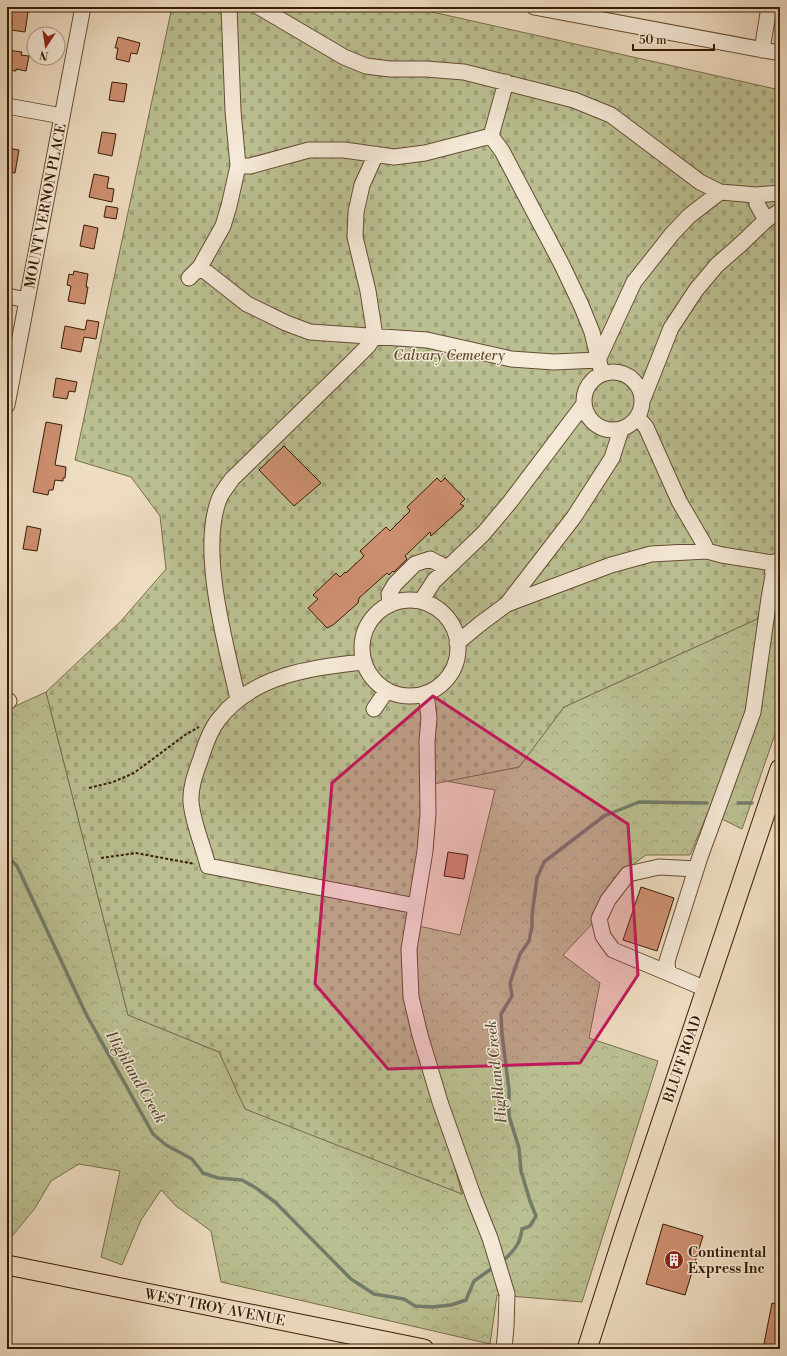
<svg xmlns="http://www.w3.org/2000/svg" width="787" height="1356" viewBox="0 0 787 1356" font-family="'Libre Bodoni',serif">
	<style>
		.forest { fill: url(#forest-crowns); stroke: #7a6e4a }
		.cemetery { fill: url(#cemetery-stones); stroke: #7a6e4a }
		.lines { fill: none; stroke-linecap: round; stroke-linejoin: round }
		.stream { stroke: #737c6b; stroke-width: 3.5 }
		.building { fill: #ce9071; stroke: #381c03 }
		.minor-casing { stroke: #664c33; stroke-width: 17 }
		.major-casing { stroke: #381c03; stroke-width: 21 }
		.path { stroke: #381c03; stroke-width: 2; stroke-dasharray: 3 2; stroke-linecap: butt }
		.minor { stroke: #f5e9d7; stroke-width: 15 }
		.major { stroke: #efddc2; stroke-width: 19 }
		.marked { fill: #c2185b; fill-opacity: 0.2; stroke: #c2185b; stroke-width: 3; stroke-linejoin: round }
		.labels { text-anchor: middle; stroke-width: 3; stroke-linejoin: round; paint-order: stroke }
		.street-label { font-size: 14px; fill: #381c03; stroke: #f5e9d7 }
		.park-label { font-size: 14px; font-style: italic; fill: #5f4d2e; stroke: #f5e9d7 }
		.poi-label { font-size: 14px; font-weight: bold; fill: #381c03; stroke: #f5e9d7; text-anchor: start }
		.water-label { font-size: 15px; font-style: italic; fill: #554c37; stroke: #f5e9d7 }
	</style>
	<defs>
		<pattern id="forest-crowns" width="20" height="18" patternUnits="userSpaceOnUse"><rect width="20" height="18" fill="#bbc092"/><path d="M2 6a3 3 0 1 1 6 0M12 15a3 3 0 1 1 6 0" fill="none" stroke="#a2a47c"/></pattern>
		<pattern id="cemetery-stones" width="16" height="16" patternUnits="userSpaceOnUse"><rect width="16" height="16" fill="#bbc092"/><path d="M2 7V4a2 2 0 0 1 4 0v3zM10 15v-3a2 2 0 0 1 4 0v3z" fill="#a2a47c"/></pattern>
	</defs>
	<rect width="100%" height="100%" fill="#efddc2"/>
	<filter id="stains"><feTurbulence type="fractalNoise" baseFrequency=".005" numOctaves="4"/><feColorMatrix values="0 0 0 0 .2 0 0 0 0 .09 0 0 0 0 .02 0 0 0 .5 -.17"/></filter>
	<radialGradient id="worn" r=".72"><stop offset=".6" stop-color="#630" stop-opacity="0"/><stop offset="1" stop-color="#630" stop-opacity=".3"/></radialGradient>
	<!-- forest -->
	<path class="forest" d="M780,558V720L742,829L708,812L690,855H646L614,878L592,924L563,955L600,983L589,1038L658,1061L582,1302L497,1295L490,1344L221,1282L211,1231L176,1206L161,1190L141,1220L122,1265L101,1257L120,1171L79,1164L51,1181L35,1208L9,1240H7V710L46,692L128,1015L219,1052L246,1109L462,1194L408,998L414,925L460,935L495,790L446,781L519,767L564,707L757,619Z"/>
	<!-- cemetery -->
	<path class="cemetery" d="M172,7H410L780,90V558L757,619L564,707L519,767L428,785L408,998L462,1194L245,1109L219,1052L128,1015L46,692L121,621L166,569L160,516L131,477L75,460Z"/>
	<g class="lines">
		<!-- stream -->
		<path class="stream" d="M738,803H752
			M7,856L17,866L86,1014L153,1134L166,1145L192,1159L203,1173L218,1178L242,1180L256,1188L275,1202L351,1279L374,1294L404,1299L415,1306L432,1307L451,1305L466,1300L474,1281L491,1269
			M502,1262C513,1251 520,1246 522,1229L530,1226L536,1216L530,1201L521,1171L519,1148L509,1116V1090L502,1034L501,1014L512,996L510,983L520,954L529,941L532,926V915L537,878L544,862L604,816L639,802L707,803"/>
	</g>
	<!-- building -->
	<path class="building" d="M7,9L28,12L25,32L11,30L12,20L7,19Z
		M118,37L140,43L137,54L131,53L129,62L116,59L118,48H115Z
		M7,50L22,52L21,55L29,56L26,71L16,69V71L7,70Z
		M112,82L127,84L124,102L109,100Z
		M102,132L116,134L112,156L98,153Z
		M7,148L19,150L15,173L7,171Z
		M94,174L109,177L107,188L114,189L112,202L89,197Z
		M106,206L118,208L116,219L104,217Z
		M84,225L98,228L94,249L80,246Z
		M74,271L88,274L86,287H88L85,304L68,301L71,286L67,285L69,274L73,275Z
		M87,320L99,322L96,339L84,337L81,352L61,348L65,326L85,330Z
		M56,378L77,382L75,392L69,391L67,399L53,397Z
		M46,422L62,425L55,465L66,467L65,478H63V481L55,480L53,490H49L48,495L33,492Z
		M284,446L321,483L294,506L259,470Z
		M437,478L441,482L445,478L465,499L460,504L464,506L431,536L430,532L405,556L407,559L394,572L393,571L389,575L387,573L359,598L358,603L333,625L327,628L308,608L318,599L313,595L336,573L340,577L345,572L346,573L364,556L360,551L386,527L390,531L410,511L407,507Z
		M27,526L41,529L37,551L23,549Z
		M448,852L468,855L464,879L444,876Z
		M641,887L674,898L657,951L623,940Z
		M663,1224L703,1236L685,1295L646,1284Z
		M772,1303L780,1305V1349H763Z"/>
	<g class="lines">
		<!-- minor casing -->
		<g class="minor-casing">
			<path id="minor" d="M259,7L344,57L366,66L390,69H426L464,72L574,100L611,115L700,182L720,192L756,195L780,193
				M534,7L780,53
				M762,50L769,7
				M7,106L62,116
				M491,136L502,151L562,265L581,305L592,332L602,374
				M491,136L506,82
				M238,166H250L309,150H344L394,157L425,153L491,136
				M756,195L757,204L766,220
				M200,267L247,304L286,323L310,332L427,340L511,359L554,362L598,360
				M189,278L200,267L223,226L229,206L238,166L233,111L229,7
				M7,296L27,300
				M598,360L634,282L672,234L689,216L720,192
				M584 401a29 29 0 1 1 58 0a29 29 0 1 1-58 0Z
				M643,399L671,328L696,290L717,265L741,244L766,220L780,211
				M7,405L83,7
				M638,418L646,427L679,501L704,544L707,551
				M362 648a48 48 0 1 1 96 0a48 48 0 1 1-96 0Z
				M421,601L434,581L483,534L510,502L584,404
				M390,604L389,594L395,584L415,564L430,559L447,568
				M507,604L574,517L612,458L621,430
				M457,643L480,624L507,604L611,565L651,554L707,551L722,555L772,563L780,560
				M364,662C312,667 253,675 219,719C210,730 205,745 201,758C196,772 190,787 191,802C193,824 203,845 208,866L416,906
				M426,693L429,718L427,741L428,814L425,851L409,949L411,997L420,1035L440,1102L474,1198L490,1238L507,1294L506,1327L504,1349
				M238,699C226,645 198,548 220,497C223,491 228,485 232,479L351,363L368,346L375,336L368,291L355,237L356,212L362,185L376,154
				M7,701H9
				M374,709L387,690
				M668,973L613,950L603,936L599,919L608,900L628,874L659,867L696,869
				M706,989L668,973L667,961L700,857L753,712L769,598L773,576L772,563"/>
		</g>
		<!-- major casing -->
		<g class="major-casing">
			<path id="major" d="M7,1265L424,1349
				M587,1349L625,1231L780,769"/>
		</g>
		<!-- path -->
		<path class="path" d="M89,788L113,782L134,773L185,735L199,727
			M101,858L136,853L195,864"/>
		<!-- minor -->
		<use href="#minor" class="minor"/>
		<!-- major -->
		<use href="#major" class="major"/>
	</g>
	<!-- marked area -->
	<path class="marked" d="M433,696L628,824L638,975L580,1063L388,1069L315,984L332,783Z"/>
	<!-- icons -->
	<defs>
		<g id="building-disc" transform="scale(1)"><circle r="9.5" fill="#8f2418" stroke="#f5e9d7"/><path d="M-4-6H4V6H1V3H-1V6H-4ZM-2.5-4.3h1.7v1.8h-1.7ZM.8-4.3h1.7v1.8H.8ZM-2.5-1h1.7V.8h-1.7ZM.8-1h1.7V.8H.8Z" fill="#fff"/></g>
	</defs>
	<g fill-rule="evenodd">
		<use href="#building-disc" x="674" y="1260"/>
	</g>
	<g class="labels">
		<!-- street labels -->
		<g class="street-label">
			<text transform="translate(45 206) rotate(-79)" y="5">MOUNT VERNON PLACE</text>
			<text transform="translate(682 1059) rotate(-71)" y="5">BLUFF ROAD</text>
			<text transform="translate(215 1307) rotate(11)" y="5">WEST TROY AVENUE</text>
		</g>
		<!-- park labels -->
		<g class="park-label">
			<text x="449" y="360">Calvary Cemetery</text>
		</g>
		<!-- poi labels -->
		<g class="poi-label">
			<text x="688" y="1257">Continental<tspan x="688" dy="16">Express Inc</tspan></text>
		</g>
		<!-- water labels -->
		<g class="water-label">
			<text transform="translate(496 1072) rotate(-96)" y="5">Highland Creek</text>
			<text transform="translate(136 1077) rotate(60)" y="5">Highland Creek</text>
		</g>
	</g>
	<!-- margin -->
	<rect width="787" height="1356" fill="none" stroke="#efddc2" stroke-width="24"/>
	<rect x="8" y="8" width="771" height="1340" fill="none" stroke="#381c03" stroke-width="2"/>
	<rect x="12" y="12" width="763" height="1332" fill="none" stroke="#381c03"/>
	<!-- north arrow -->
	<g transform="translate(46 46) rotate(192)"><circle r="19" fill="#f5e9d7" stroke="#a99782"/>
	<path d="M0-3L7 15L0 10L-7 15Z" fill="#8f2418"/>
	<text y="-6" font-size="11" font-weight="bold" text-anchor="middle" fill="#381c03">N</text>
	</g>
	<!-- scale -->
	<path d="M633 44v6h81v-6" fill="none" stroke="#381c03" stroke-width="2"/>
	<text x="639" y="44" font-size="12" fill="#381c03" stroke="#f5e9d7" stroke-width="3" paint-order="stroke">50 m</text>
	<rect width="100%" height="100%" filter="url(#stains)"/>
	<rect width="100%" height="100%" fill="url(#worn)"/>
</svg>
